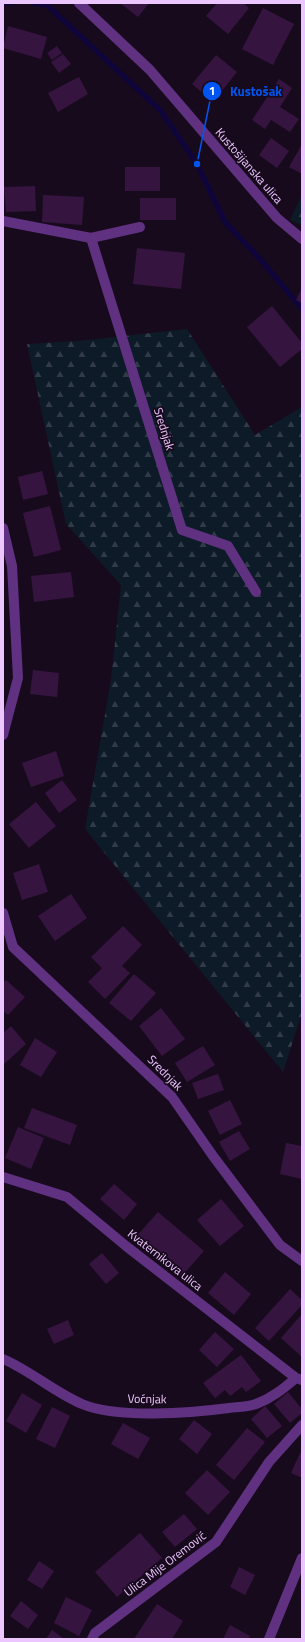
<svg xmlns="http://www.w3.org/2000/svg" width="305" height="1642" viewBox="0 0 305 1642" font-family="'Titillium Web',sans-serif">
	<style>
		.forest { fill: url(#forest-firs) }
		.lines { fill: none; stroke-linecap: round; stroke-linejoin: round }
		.stream { stroke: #0f053b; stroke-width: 5.5 }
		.building { fill: #35153f }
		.minor { stroke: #5f3180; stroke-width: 10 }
		.labels { text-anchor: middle; stroke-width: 3.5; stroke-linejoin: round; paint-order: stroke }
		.street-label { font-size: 12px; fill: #ecc6ff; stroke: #180a1d }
		.leader { fill: none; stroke: #0055f1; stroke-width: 1.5 }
		.callout-dot { fill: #0055f1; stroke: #180a1d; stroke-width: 1.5 }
		.mark-label { font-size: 12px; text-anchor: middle; font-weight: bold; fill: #fff }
		.callout-label { font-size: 13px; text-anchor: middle; font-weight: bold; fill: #0055f1; stroke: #180a1d; stroke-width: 3.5; stroke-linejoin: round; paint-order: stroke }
	</style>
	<defs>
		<pattern id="forest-firs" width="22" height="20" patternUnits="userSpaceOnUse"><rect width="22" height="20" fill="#0d1a28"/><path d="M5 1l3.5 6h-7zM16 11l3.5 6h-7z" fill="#303a48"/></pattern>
	</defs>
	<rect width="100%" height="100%" fill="#180a1d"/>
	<!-- forest -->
	<path class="forest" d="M302,195V225L290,220Z
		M187,329L255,435L302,407V1013L283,1072L85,829L111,680L121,585L66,524L27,344L78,341Z"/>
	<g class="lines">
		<!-- stream -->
		<path class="stream" d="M3,3H11
			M33,3L47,5L160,110L197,164L225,222L261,260L302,309"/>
	</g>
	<!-- building -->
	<path class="building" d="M120,3H149L138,17Z
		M217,3H243L249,8L228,34L206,16Z
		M263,8L294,24L273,65L242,49Z
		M8,26L47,37L41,59L3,48Z
		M57,46L62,53L52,60L47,53Z
		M63,54L71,64L59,73L51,62Z
		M216,55L237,72L213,102L192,84Z
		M79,77L88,94L58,112L48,93Z
		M279,79L292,88L280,107L299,119L290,132L271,120L265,129L252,120Z
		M271,138L289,151L277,168L259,155Z
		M302,144V174L289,167Z
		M125,167H160V191H125Z
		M35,186L36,211L6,212L4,187Z
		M43,195L84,197L82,225L42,222Z
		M140,198H176V220H140Z
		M137,248L185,253L181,289L133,284Z
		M302,288V303L296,300Z
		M272,306L302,343V349L280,367L247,327Z
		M42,471L48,494L23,500L18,477Z
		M50,506L61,550L34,557L23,513Z
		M71,572L74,597L34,602L31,576Z
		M33,670L59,673L57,697L30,694Z
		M56,751L64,776L31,787L22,763Z
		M62,780L77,800L59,813L45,793Z
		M36,802L56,826L29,848L9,824Z
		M39,864L48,892L22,900L13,873Z
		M71,894L87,918L55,941L38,916Z
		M123,926L142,945L122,966L130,973L105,999L88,982L102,968L91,957Z
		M134,974L156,993L131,1021L109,1003Z
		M6,980L25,997L8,1015L3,1011V983Z
		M161,1008L185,1039L162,1056L139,1026Z
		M11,1026L26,1044L3,1065V1033Z
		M35,1038L57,1052L41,1077L20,1065Z
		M203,1046L215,1065L187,1082L175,1063Z
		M218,1074L224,1090L198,1099L192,1083Z
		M230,1100L242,1124L220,1135L208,1111Z
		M32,1108L77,1125L70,1145L24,1128Z
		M18,1127L44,1138L31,1169L5,1158Z
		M239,1131L250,1149L230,1161L219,1142Z
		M286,1143L302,1146V1179L280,1174Z
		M114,1184L137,1204L124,1220L100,1199Z
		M221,1199L244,1226L220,1246L197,1220Z
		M158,1212L204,1251L181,1277L135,1238Z
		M102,1253L119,1273L106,1284L89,1264Z
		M225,1272L251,1294L234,1315L208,1293Z
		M290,1289L302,1300V1305L269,1341L255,1328Z
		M302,1314V1357L281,1338Z
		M68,1320L74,1335L54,1344L47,1329Z
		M215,1332L234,1349L217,1367L199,1350Z
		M241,1355L261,1381L246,1392L242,1387L230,1396L225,1390L215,1398L203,1383Z
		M288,1392L302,1409V1413L290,1423L274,1404Z
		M22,1393L42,1405L26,1433L6,1421Z
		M265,1406L282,1426L267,1438L251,1419Z
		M52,1407L70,1416L55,1448L36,1439Z
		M194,1420L212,1434L197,1454L179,1439Z
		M123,1423L150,1438L138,1459L111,1444Z
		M247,1428L265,1442L234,1480L216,1465Z
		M300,1453L302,1454V1478L291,1473Z
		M207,1470L230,1492L208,1515L185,1493Z
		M184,1514L197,1529L175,1547L162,1532Z
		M140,1533L162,1558L117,1597L95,1572Z
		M39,1561L54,1571L42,1589L27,1580Z
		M239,1567L255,1575L245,1595L230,1587Z
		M66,1597L92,1610L79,1636L54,1623Z
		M21,1601L38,1615L28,1629L10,1616Z
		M157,1604L183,1621L172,1639H134Z
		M230,1625L250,1636L249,1639H223Z
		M52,1630L64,1639H46Z"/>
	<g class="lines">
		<!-- minor -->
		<path class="minor" d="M79,3L150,70L277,218L302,239
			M3,221L91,238L140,227
			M91,238L182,530L228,546L256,592
			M3,528L12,566L18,678L3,735
			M3,913L13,947L172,1097L213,1156L280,1245L302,1261
			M3,1177L67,1197L126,1246L296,1378L302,1380
			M3,1359C31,1371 54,1392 82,1404C117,1419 191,1413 229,1408C237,1407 248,1407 256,1404C272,1398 283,1389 296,1378
			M92,1639L95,1633L216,1542L269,1462L302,1425
			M269,1639L302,1558"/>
	</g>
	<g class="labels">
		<!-- street labels -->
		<g class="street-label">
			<text transform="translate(249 166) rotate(49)" y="4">Kustošijanska ulica</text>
			<text transform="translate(164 429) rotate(73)" y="4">Srednjak</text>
			<text transform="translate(165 1073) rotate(45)" y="4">Srednjak</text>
			<text transform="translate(165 1260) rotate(38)" y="4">Kvaternikova ulica</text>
			<text transform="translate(147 1399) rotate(1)" y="4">Voćnjak</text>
			<text transform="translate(165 1564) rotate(-37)" y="4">Ulica Mije Oremović</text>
		</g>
	</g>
	<!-- callouts -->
	<path class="leader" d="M197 164L212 91"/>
	<g class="callout-dot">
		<circle cx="197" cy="164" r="4"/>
		<circle cx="212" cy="91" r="10"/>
	</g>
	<g class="mark-label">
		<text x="212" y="95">1</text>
	</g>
	<g class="callout-label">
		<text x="256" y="96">Kustošak</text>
	</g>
	<!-- border -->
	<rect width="305" height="1642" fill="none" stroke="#ecc6ff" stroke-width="8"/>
</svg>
